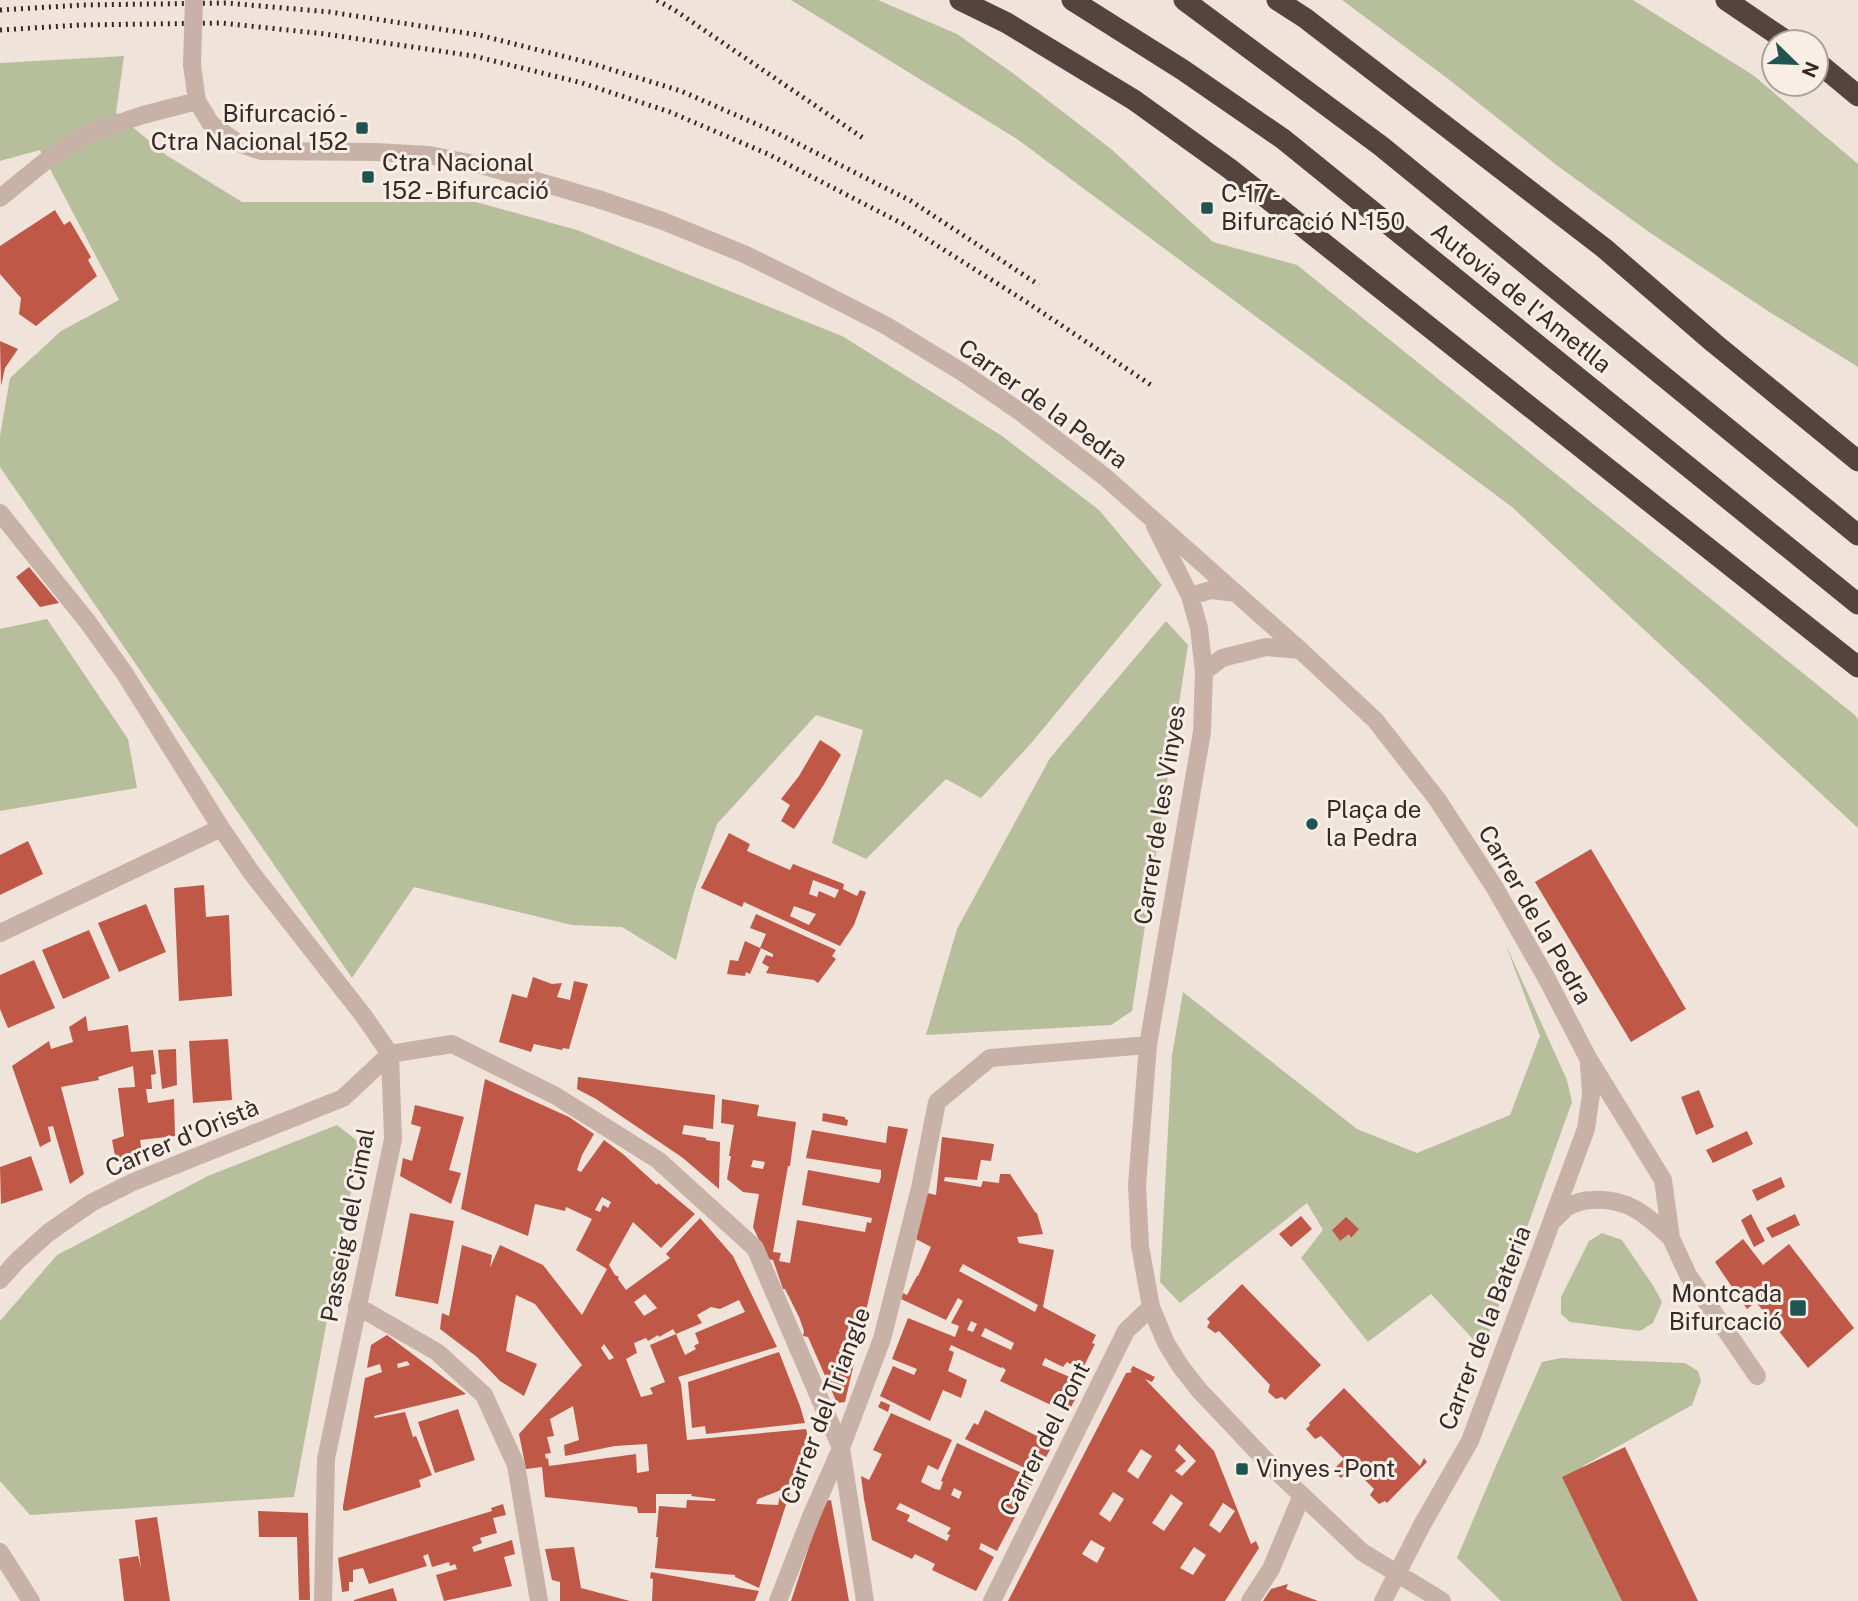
<svg xmlns="http://www.w3.org/2000/svg" width="1858" height="1601" viewBox="0 0 1858 1601" font-family="'Public Sans',sans-serif">
	<style>
		.green { fill: #b7be9b }
		.building { fill: #c05848; fill-rule: evenodd }
		.lines { fill: none; stroke-linecap: round; stroke-linejoin: round }
		.minor { stroke: #c8b2a7; stroke-width: 18 }
		.highway { stroke: #55433f; stroke-width: 21 }
		.rail { stroke: #342a27; stroke-width: 5; stroke-dasharray: 2 5; stroke-linecap: butt }
		.minor-bridge { stroke: #c8b2a7; stroke-width: 18 }
		.poi-dot { fill: #1f5451; stroke: #f8eee6; stroke-width: 2.5 }
		.labels { text-anchor: middle; stroke-width: 6; stroke-linejoin: round; paint-order: stroke }
		.poi-label { font-size: 24px; fill: #342a27; stroke: #f8eee6; text-anchor: start }
		.street-label { font-size: 24px; fill: #342a27; stroke: #f8eee6 }
	</style>
	<rect width="100%" height="100%" fill="#f0e3da"/>
	<!-- green -->
	<path class="green" d="M791,0H878L957,34L1014,74L1111,149L1213,242L1297,265L1856,716L1858,720V828L1512,507L1017,139Z
		M1342,0H1633L1753,75L1858,164V367L1771,313L1649,232L1559,167L1447,78Z
		M124,56L116,113L166,155L242,202H476L577,230L842,336L1002,436L1099,510L1162,585L1033,741L981,798L946,779L866,859L832,843L863,730L816,715L717,824L693,895L676,960L622,927L572,925L414,887L352,978L0,467V436L10,378L61,331L119,300L40,150L0,161V63Z
		M47,619L128,739L137,788L0,811V629Z
		M1166,621L1188,645L1132,1011L1111,1025L926,1035L957,929L1050,758Z
		M1505,943L1567,1080L1572,1102L1483,1350L1431,1294L1368,1342L1301,1258L1323,1230L1307,1203L1180,1303L1160,1282L1172,1055L1183,992L1357,1129L1417,1153L1510,1115L1540,1036Z
		M337,1125L360,1143L294,1497L30,1515L0,1481V1321L57,1255L208,1176Z
		M1602,1233L1622,1240L1654,1287L1662,1302L1653,1323L1640,1331L1570,1322L1561,1314V1297L1589,1241Z
		M1561,1358L1685,1363L1698,1371L1701,1381L1692,1405L1583,1466L1643,1601H1501L1457,1558L1498,1461L1542,1362Z"/>
	<!-- building -->
	<path class="building" d="M55,210L64,225L70,221L91,257L88,260L97,276L36,326L19,314L21,298L0,274V246Z
		M0,341L18,349L5,368L1,386Z
		M29,567L59,603L40,607L16,577Z
		M820,740L836,750L841,755L823,786L794,829L781,821L790,805L781,799L799,776Z
		M729,833L750,844L747,851L790,870L793,864L844,884L843,889L857,896L860,890L866,892L854,925L840,946L744,902L742,907L701,888ZM813,880L839,890L835,898L819,891L817,897L809,894ZM794,906L816,914L809,925L790,916Z
		M28,841L43,874L0,895V855Z
		M1591,849L1686,1009L1631,1042L1535,882Z
		M204,885L206,917L229,915L232,996L179,1001L174,888Z
		M146,904L166,952L119,972L98,923Z
		M756,914L836,950L832,956L836,959L818,983L814,980L766,973L769,967L762,963L766,955L773,957V954L761,948L750,974L746,972L745,976L727,974L730,960L738,961L745,941L760,948L766,934L750,928Z
		M89,930L110,978L63,999L42,950Z
		M34,960L55,1008L8,1028L0,1009V975Z
		M533,977L552,984L562,983L557,997L570,1000L574,981L588,984L569,1049L563,1048L562,1050L534,1044L531,1052L499,1042L512,994L527,998Z
		M86,1016L88,1031L128,1025L131,1052L153,1050L156,1074L151,1075L152,1089H146L148,1103L174,1099L175,1136L140,1140L142,1152L116,1161L112,1140L124,1136L118,1088L135,1087L133,1066L98,1077L99,1080L61,1087L84,1174L70,1184L53,1126L48,1127L51,1141L40,1147L12,1066L49,1041L51,1049L73,1042L69,1027Z
		M228,1039L232,1100L193,1103L189,1041Z
		M176,1049L177,1085L162,1089L158,1050Z
		M578,1077L715,1095L713,1129L684,1125L682,1134L706,1138V1140L720,1142L719,1189L683,1158L596,1099L577,1089Z
		M485,1079L569,1117L594,1134L582,1155L577,1170L581,1172L604,1140L623,1154L657,1185L658,1183L695,1214L661,1248L633,1222L609,1265L615,1275L619,1277L618,1279L626,1290L670,1258L666,1254L700,1218L733,1256L777,1347L678,1377L681,1384L687,1440L806,1429L808,1437L759,1588L735,1577V1575L655,1568L658,1537H656L659,1506L686,1508L687,1500L715,1501V1499L691,1496L692,1494H656V1513H638L637,1507L545,1497L542,1467L526,1469L519,1434L582,1365L535,1304L516,1295L506,1351L537,1364L524,1396L500,1381L477,1357L440,1329L442,1313L449,1316L462,1245L492,1255L490,1268L500,1245L543,1265L582,1315L607,1269L576,1250L592,1219L566,1207L565,1211L535,1204L528,1236L461,1209ZM602,1197L611,1202L608,1208L603,1205L600,1212L595,1210ZM645,1294L657,1308L644,1316L634,1302ZM739,1300L745,1312L695,1333L699,1343L694,1346L696,1349L685,1355L676,1334L650,1345L665,1382L650,1388L653,1394L641,1397L626,1359L637,1353L634,1343L646,1338L648,1341L658,1335L659,1337L673,1329L676,1334L702,1323L697,1315L711,1307L720,1309ZM604,1344L614,1358L609,1360L601,1348ZM573,1406L579,1440L564,1445L565,1456L615,1446L647,1444L649,1471L637,1473L636,1454L549,1466L548,1458L546,1459L545,1454L551,1453L547,1437L554,1436L550,1419ZM781,1490L778,1505L756,1504L758,1499Z
		M1699,1090L1714,1127L1696,1135L1681,1097Z
		M722,1099L759,1105L757,1116L796,1122L790,1166H788L773,1252L781,1253L779,1261L790,1263L797,1220L865,1232L867,1222L871,1223L872,1218L802,1205L808,1170L879,1183L881,1177V1170L806,1158L812,1130L886,1143L888,1126L908,1129L845,1402L837,1403L808,1337L803,1336L804,1331L799,1317L785,1289H783L773,1260L768,1259L753,1227L759,1194L743,1192L727,1179L731,1156H729L734,1125L721,1123ZM753,1160L765,1162L763,1169L751,1167Z
		M415,1105L464,1117L449,1170L461,1173L451,1204L400,1176L403,1158L412,1161L421,1127L411,1124Z
		M823,1113L845,1117V1119L848,1120L847,1126L822,1121Z
		M1747,1131L1753,1144L1713,1163L1706,1150Z
		M942,1137L994,1144L991,1161L981,1160L977,1180L945,1177L944,1181L981,1187L983,1181L999,1183L1000,1174H1010L1035,1212L1037,1213L1043,1234L1017,1237L1019,1243L1054,1250L1043,1307L1096,1335L1092,1343L1095,1344L1081,1372L1087,1376L1068,1413L1000,1381L1006,1370L1002,1367L1001,1368L951,1345L949,1350L954,1352L948,1371L967,1380L961,1398L943,1390L930,1421L880,1396L893,1366L914,1375L917,1369L892,1359L908,1318L955,1337L959,1326L951,1323L963,1301L958,1298L946,1320L901,1299L903,1293L907,1295L917,1276H918L931,1247L916,1239L927,1193L936,1195ZM963,1264L1038,1305L1035,1312L959,1271ZM971,1321L977,1324L973,1332L967,1330ZM985,1328L1014,1343L1011,1350L981,1336ZM1045,1358L1063,1367L1067,1362L1075,1367L1072,1372L1074,1373L1072,1378L1042,1365Z
		M31,1156L43,1190L1,1204L0,1167Z
		M1781,1177L1785,1187L1757,1201L1752,1190Z
		M410,1213L454,1221L438,1304L395,1296Z
		M1751,1214L1765,1241L1754,1247L1741,1220Z
		M1795,1214L1800,1225L1772,1238L1766,1228Z
		M1301,1216L1312,1229L1291,1247L1279,1234Z
		M1346,1217L1359,1229L1351,1238L1349,1234L1340,1241L1332,1230Z
		M1743,1239L1763,1265L1789,1244L1854,1328L1808,1368L1756,1302L1747,1309L1715,1262Z
		M1242,1284L1321,1365L1285,1400L1282,1397L1276,1399L1268,1392L1270,1385L1219,1331L1215,1333L1207,1327L1210,1322L1207,1319Z
		M387,1335L466,1394L374,1416L375,1418L405,1412L413,1437L416,1436L432,1475L419,1480L421,1487L346,1511L343,1510V1506L365,1378L382,1372L380,1364L367,1368L371,1345ZM407,1361L410,1365L398,1368L397,1364Z
		M779,1352L800,1406L805,1423L706,1434L705,1426L692,1428L688,1382Z
		M1133,1366L1155,1377L1152,1382L1145,1379L1214,1451L1251,1544L1256,1541L1259,1548L1225,1601H1008L1126,1373L1133,1372L1130,1371ZM1179,1444L1196,1461L1182,1476L1175,1471L1186,1461L1175,1450ZM1141,1449L1152,1456L1138,1479L1127,1471ZM1113,1492L1124,1499L1110,1522L1099,1514ZM1171,1494L1183,1503L1164,1531L1152,1523ZM1223,1503L1235,1511L1220,1533L1209,1525ZM1091,1540L1105,1548L1097,1563L1082,1554ZM1194,1547L1206,1555L1193,1575L1180,1568Z
		M1344,1388L1420,1466L1424,1458L1427,1462L1387,1503L1385,1501L1379,1504L1370,1495L1374,1489L1352,1467L1341,1478L1333,1470L1344,1459L1321,1436L1315,1439L1306,1429L1310,1425L1309,1423Z
		M881,1401L890,1405L888,1412L878,1407Z
		M458,1409L475,1460L435,1473L418,1422Z
		M985,1410L1053,1444L1037,1474L965,1439L974,1423L978,1425Z
		M891,1413L952,1440L938,1470L928,1465L921,1482L935,1489L940,1490L943,1482L941,1481L957,1443L1035,1479L997,1551L981,1543L979,1549L994,1557L976,1591L932,1570L935,1564L915,1554L912,1559L872,1540L864,1499L861,1476L869,1480L882,1454L873,1450ZM954,1488L962,1492L959,1499L951,1495ZM900,1503L951,1528L947,1534L950,1535L947,1541L907,1521L910,1515L896,1509Z
		M1625,1447L1698,1601H1622L1562,1477Z
		M831,1500L849,1601H791L824,1501Z
		M503,1504L506,1515L493,1518L497,1533L480,1538L482,1543L472,1547L474,1552L512,1540L515,1554L504,1557L512,1586L444,1601L436,1575L457,1569L455,1564L450,1566L449,1562L432,1567L428,1554L423,1556L427,1566L369,1584L363,1568L353,1570V1582H349V1591L342,1592L338,1558L492,1511L491,1508Z
		M258,1511L308,1513L310,1600H299L297,1537H259Z
		M157,1517L170,1601H124L119,1559L138,1556L141,1568L135,1520Z
		M574,1547L581,1588L630,1601H560V1582L552,1580L545,1549Z
		M651,1572L759,1591L755,1601H652L653,1579L650,1578Z
		M1288,1584L1286,1589L1318,1601H1263L1271,1589Z
		M393,1588L397,1601H354V1600Z"/>
	<g class="lines">
		<!-- minor -->
		<path class="minor" d="M192,65L197,101L211,124L238,143L261,151L375,152L429,155L485,166L601,200L663,221L744,254L801,282L885,325L962,372L1019,411L1105,477L1300,650L1375,720L1437,799L1495,888L1547,979L1588,1058L1663,1180L1671,1238L1688,1275L1757,1376
			M0,198L48,159L89,133L143,115L197,101
			M0,513L87,621L125,674L221,828L251,872L363,1015L390,1054L393,1139L326,1459L323,1601
			M1155,526L1190,596L1199,628L1204,672L1202,732L1148,1045L1137,1185L1140,1246L1151,1307L1166,1343L1181,1367L1199,1390L1272,1467L1362,1552L1442,1601
			M1190,596L1211,590L1236,593
			M1204,672L1222,658L1266,647L1300,650
			M0,933L221,828
			M390,1054L452,1044L556,1096L658,1160L755,1248L841,1448L865,1601
			M1554,1220C1558,1216 1562,1212 1566,1208C1574,1203 1584,1200 1593,1200C1628,1198 1647,1215 1671,1238
			M0,1280L17,1261L48,1233L91,1203L133,1182L343,1098L390,1054
			M357,1306L437,1352L484,1395L516,1465L539,1601
			M0,1552L31,1601
			M778,1601L812,1514L841,1448L882,1339L920,1188L937,1102L990,1058L1148,1045
			M992,1601L1126,1331L1151,1307
			M1250,1601L1271,1569L1302,1495
			M1383,1601L1422,1525L1470,1441L1586,1129L1591,1094L1589,1065"/>
		<!-- highway -->
		<path class="highway" d="M960,0L1007,23L1134,100L1230,169L1858,667
			M1072,0L1183,70L1283,139L1858,604
			M1184,0L1381,146L1858,535
			M1277,0L1305,18L1604,248L1714,343L1858,461
			M1726,0L1788,42
			M1816,61L1858,96"/>
		<!-- rail -->
		<path class="rail" d="M657,0L676,11L863,138
			M0,10L83,5L226,3L330,12L479,35L590,63L681,91L777,133L911,201L1039,285
			M0,30L80,25L222,23L325,34L474,56L582,83L670,112L768,154L903,224L1025,301L1154,387"/>
		<!-- minor-bridge -->
		<path class="minor-bridge" d="M192,65L194,0"/>
	</g>
	<!-- markers -->
	<g class="poi-dot">
		<rect x="355" y="121" width="14" height="14" rx="3.5"/>
		<rect x="361" y="170" width="14" height="14" rx="3.5"/>
		<rect x="1200" y="201" width="14" height="14" rx="3.5"/>
		<circle cx="1312" cy="824" r="7"/>
		<rect x="1789" y="1299" width="18" height="18" rx="3.5"/>
		<rect x="1235" y="1462" width="14" height="14" rx="3.5"/>
	</g>
	<g class="labels">
		<!-- poi labels -->
		<g class="poi-label">
			<text x="348" y="122" text-anchor="end">Bifurcació -<tspan x="348" dy="28">Ctra Nacional 152</tspan></text>
			<text x="382" y="171">Ctra Nacional<tspan x="382" dy="28">152 - Bifurcació</tspan></text>
			<text x="1221" y="202">C-17 -<tspan x="1221" dy="28">Bifurcació N-150</tspan></text>
			<text x="1326" y="818">Plaça de<tspan x="1326" dy="28">la Pedra</tspan></text>
			<text x="1782" y="1302" text-anchor="end">Montcada<tspan x="1782" dy="28">Bifurcació</tspan></text>
			<text x="1256" y="1477">Vinyes - Pont</text>
		</g>
		<!-- street labels -->
		<g class="street-label">
			<text transform="translate(1521 298) rotate(39)" y="8">Autovia de l'Ametlla</text>
			<text transform="translate(1043 404) rotate(36)" y="8">Carrer de la Pedra</text>
			<text transform="translate(1160 815) rotate(-81)" y="8">Carrer de les Vinyes</text>
			<text transform="translate(1535 915) rotate(60)" y="8">Carrer de la Pedra</text>
			<text transform="translate(182 1138) rotate(-23)" y="8">Carrer d'Oristà</text>
			<text transform="translate(348 1225) rotate(-79)" y="8">Passeig del Cimal</text>
			<text transform="translate(1485 1328) rotate(-69)" y="8">Carrer de la Bateria</text>
			<text transform="translate(826 1406) rotate(-69)" y="8">Carrer del Triangle</text>
			<text transform="translate(1045 1439) rotate(-63)" y="8">Carrer del Pont</text>
		</g>
	</g>
	<!-- north arrow -->
	<g transform="translate(1795 63) rotate(113)"><circle r="33" fill="#f8eee6" stroke="#aaa09a" stroke-width="2"/>
	<path d="M0-5L12 26L0 18L-12 26Z" fill="#1f5451"/>
	<text y="-10" font-size="19" font-weight="bold" text-anchor="middle" fill="#342a27">N</text>
	</g>
</svg>
